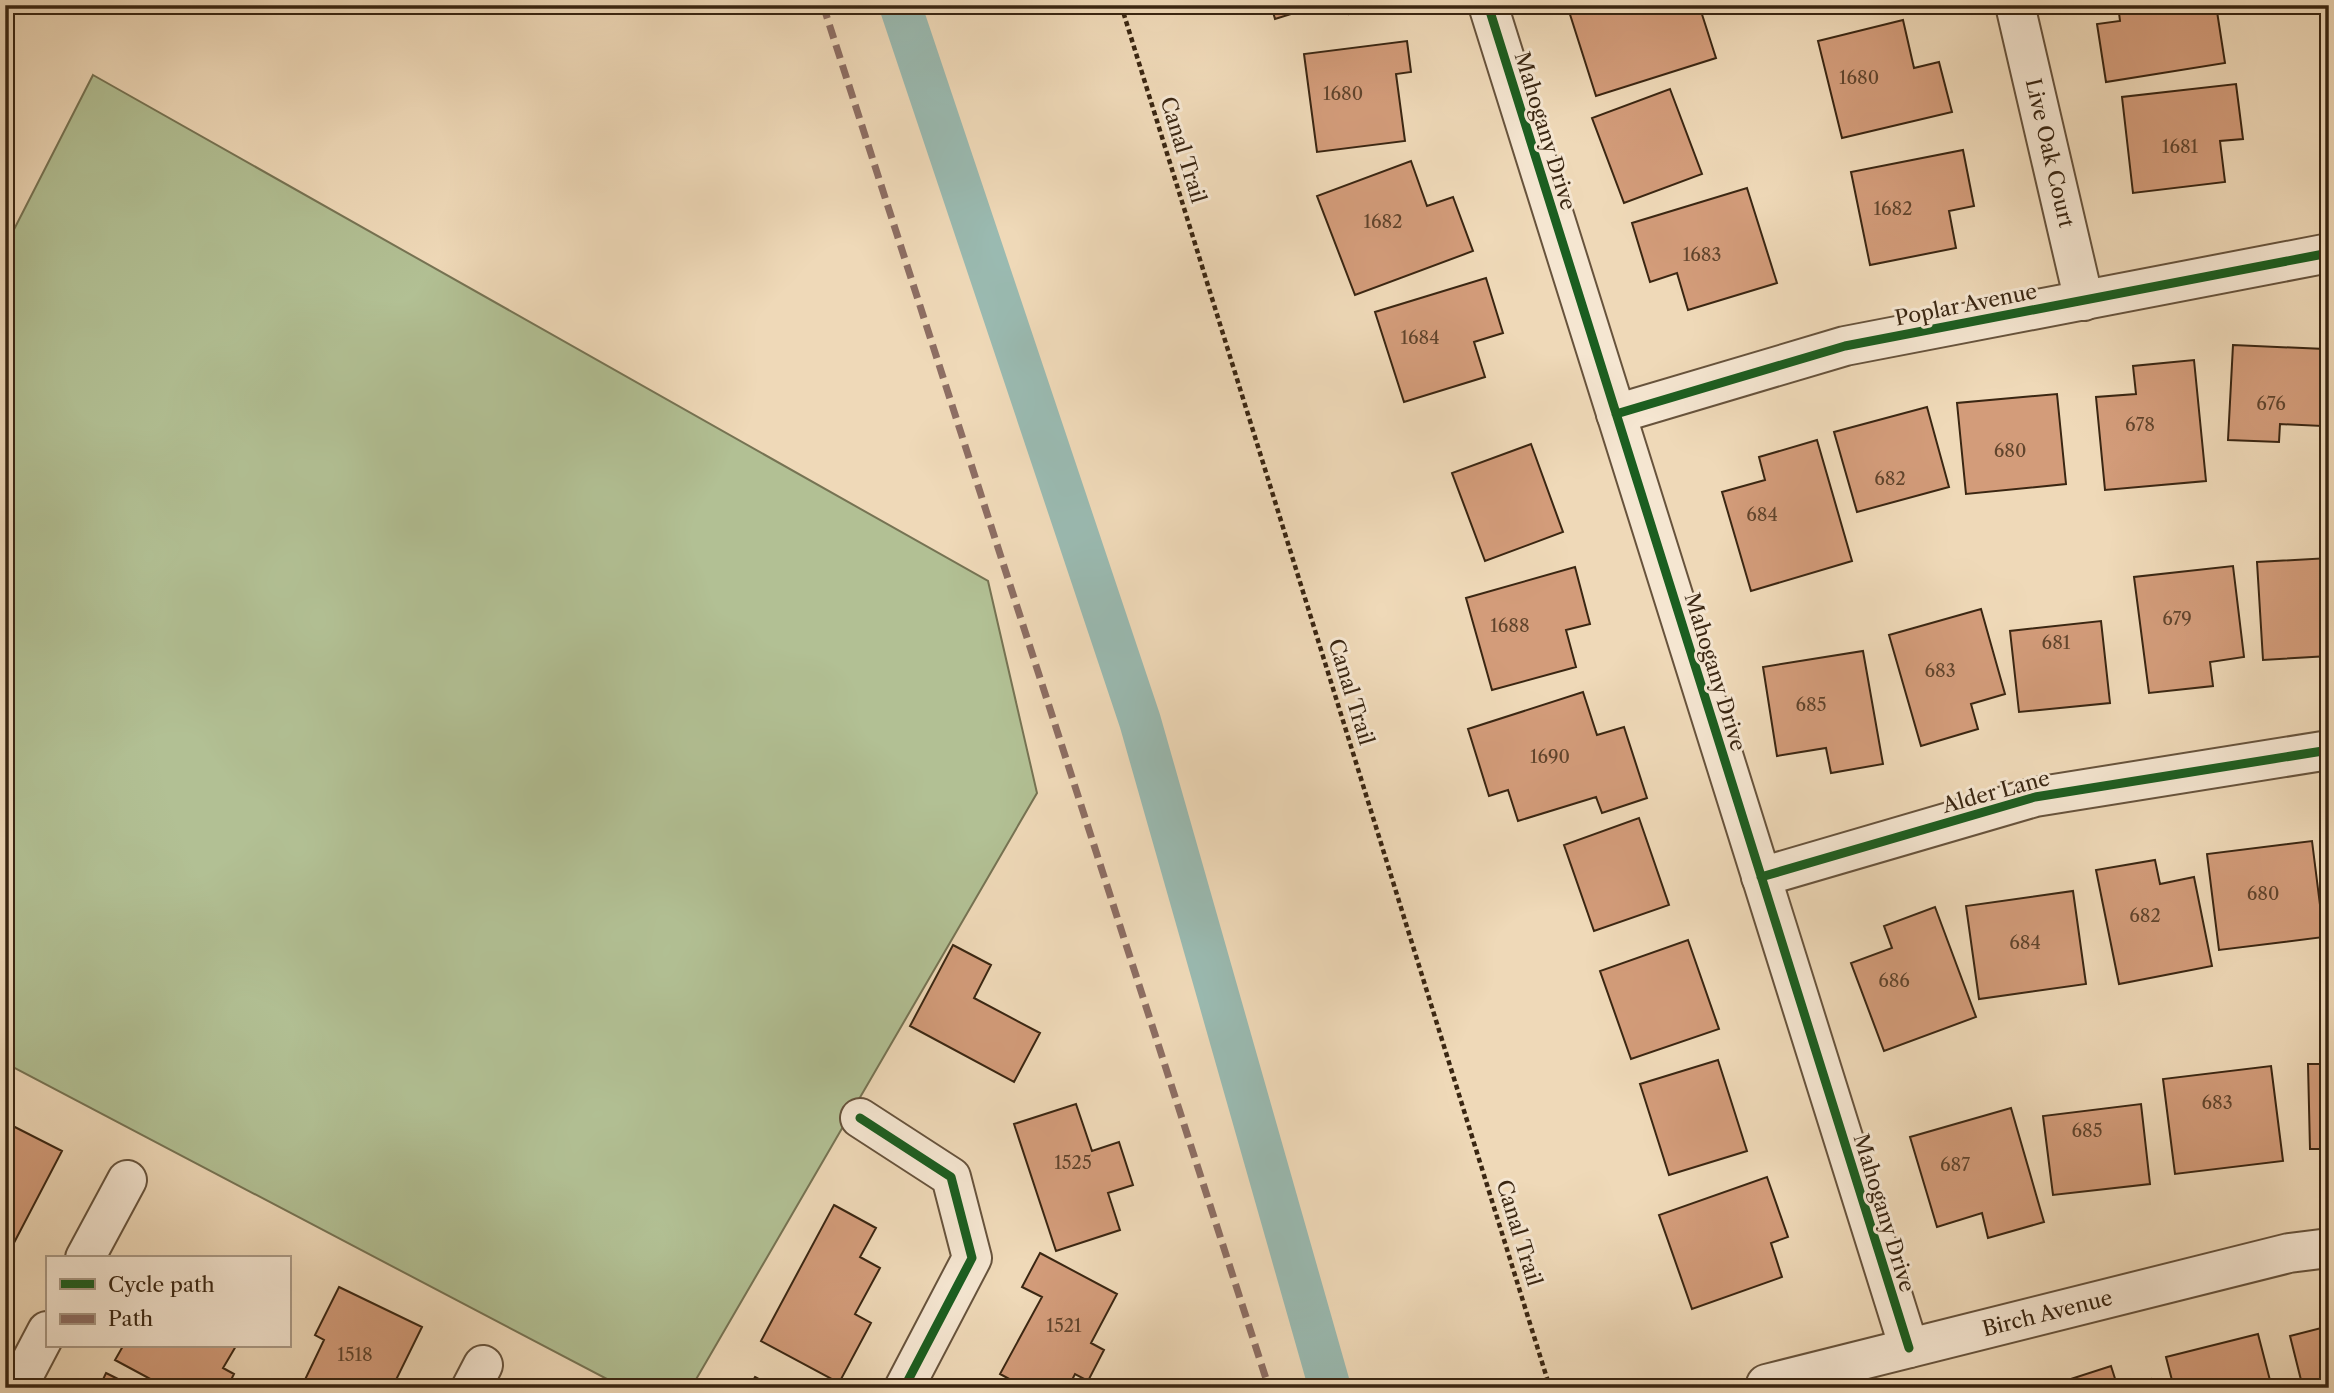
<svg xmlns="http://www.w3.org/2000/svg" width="2334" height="1393" viewBox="0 0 2334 1393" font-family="'Libre Caslon Text',serif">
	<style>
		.green { fill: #b2c094; stroke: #767353; stroke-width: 2 }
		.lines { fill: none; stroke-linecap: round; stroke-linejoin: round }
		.canal { stroke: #9abab1; stroke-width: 42 }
		.building { fill: #d39c7a; stroke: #3a2612; stroke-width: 2 }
		.minor-casing { stroke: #67533c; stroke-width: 42 }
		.path { stroke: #3a2612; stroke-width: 4.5; stroke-dasharray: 5 3.5; stroke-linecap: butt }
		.minor { stroke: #f5e6d1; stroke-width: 38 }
		.quiet { stroke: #8d6e63; stroke-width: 7; stroke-dasharray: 14 7; stroke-linecap: butt }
		.cycleway-casing { stroke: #f5e6d1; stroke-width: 13 }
		.cycleway { stroke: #1b5e20; stroke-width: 9 }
		.labels { text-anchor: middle; stroke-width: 6; stroke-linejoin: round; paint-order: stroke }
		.number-label { font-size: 18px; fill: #60442c }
		.street-label { font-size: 21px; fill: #3a2612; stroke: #f5e6d1 }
	</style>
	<rect width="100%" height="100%" fill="#efd9b8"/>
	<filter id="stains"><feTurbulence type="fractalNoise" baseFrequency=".00286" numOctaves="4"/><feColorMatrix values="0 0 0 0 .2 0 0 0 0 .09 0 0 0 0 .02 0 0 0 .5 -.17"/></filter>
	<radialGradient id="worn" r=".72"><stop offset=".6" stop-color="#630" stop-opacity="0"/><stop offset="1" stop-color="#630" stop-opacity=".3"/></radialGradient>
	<!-- green -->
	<path class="green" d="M93,75L988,581L1037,793L691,1388H624L5,1063V247Z"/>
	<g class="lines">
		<!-- canal -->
		<path class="canal" d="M900,5L1140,721L1330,1388"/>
	</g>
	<!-- building -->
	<path class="building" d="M1271,5H1320L1275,19Z
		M1346,5H1378L1349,14Z
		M1567,5H1699L1716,58L1596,96Z
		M1778,5H1833L1779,12Z
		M2118,5H2216L2225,63L2106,82L2097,24L2120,21Z
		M1903,20L1914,68L1939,62L1952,112L1842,138L1818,41Z
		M1407,41L1411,72L1396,74L1405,141L1317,152L1304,54Z
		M2236,84L2243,139L2220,141L2225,182L2133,193L2122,97Z
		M1670,89L1702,174L1624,203L1592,118Z
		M1963,150L1974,206L1949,211L1956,248L1870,265L1851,172Z
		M1411,161L1427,206L1453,197L1473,251L1355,295L1317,196Z
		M1747,188L1777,283L1688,310L1677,273L1650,282L1632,223Z
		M1486,278L1503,333L1474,342L1485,377L1404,402L1375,312Z
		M2233,345L2325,349L2322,426L2280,424L2279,442L2228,440Z
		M2194,360L2206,481L2105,490L2096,397L2136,394L2133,366Z
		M2057,394L2066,484L1966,494L1957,403Z
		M1927,407L1949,487L1857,512L1834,432Z
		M1817,440L1852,561L1751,591L1722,492L1765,480L1759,457Z
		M1531,444L1563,532L1485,561L1452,473Z
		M2329,558V656L2263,660L2257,562Z
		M2233,566L2244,657L2210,662L2213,686L2149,693L2134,577Z
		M1575,567L1590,624L1566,630L1576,667L1492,690L1466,598Z
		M1981,609L2005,694L1971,704L1978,729L1921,746L1889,635Z
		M2101,621L2110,703L2019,712L2010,631Z
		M1863,651L1883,764L1831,773L1826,748L1777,756L1763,667Z
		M1583,692L1597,735L1624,727L1647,798L1602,813L1596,797L1518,821L1508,790L1489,796L1468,729Z
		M1639,818L1669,905L1594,931L1564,845Z
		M2312,841L2324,937L2219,950L2207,854Z
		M2155,860L2160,884L2194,877L2212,966L2119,984L2096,870Z
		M2073,891L2086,984L1979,999L1966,906Z
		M1935,907L1976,1017L1884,1051L1851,963L1892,948L1884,926Z
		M1688,940L1719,1029L1631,1059L1600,971Z
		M953,945L991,965L974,998L1040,1033L1014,1082L910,1026Z
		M1718,1060L1747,1151L1669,1175L1640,1084Z
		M2308,1064H2329V1149H2310Z
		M2271,1066L2283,1161L2175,1174L2163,1079Z
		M1076,1104L1092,1151L1119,1142L1133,1185L1108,1193L1120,1230L1056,1251L1014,1124Z
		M2141,1104L2150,1184L2053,1195L2043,1116Z
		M2011,1108L2044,1222L1988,1238L1982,1213L1937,1227L1910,1137Z
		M5,1122L62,1151L5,1260Z
		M1767,1177L1788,1237L1771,1243L1782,1277L1692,1309L1659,1215Z
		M834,1205L876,1228L860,1257L880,1268L855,1314L871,1323L839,1383L761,1341Z
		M1040,1253L1117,1294L1091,1343L1104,1350L1088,1381L1075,1374L1068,1388H1026L1000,1374L1042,1297L1022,1287Z
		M339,1287L422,1327L392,1388H301L324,1340L315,1335Z
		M2329,1326V1388H2303L2290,1336Z
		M2258,1334L2272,1388H2174L2166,1357Z
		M123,1346H236L223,1368L234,1374L227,1388H167L115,1360Z
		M2111,1366L2118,1388H2046V1387Z
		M106,1373L136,1388H99Z
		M755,1377L775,1388H749Z
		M2151,1379L2154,1388H2124Z"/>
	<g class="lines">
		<!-- minor casing -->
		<g class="minor-casing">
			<g id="minor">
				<path d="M1488,5L1909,1348"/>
				<path id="s1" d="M2015,5L2084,301"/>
				<path d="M1616,414L1845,346L2329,253"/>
				<path d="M1761,877L2035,797L2329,750"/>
				<path d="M860,1118L951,1177L972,1258L904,1388"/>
				<path d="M85,1258L127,1180"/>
				<path id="s2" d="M1766,1384L2289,1253L2329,1248"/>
				<path d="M17,1388L47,1331"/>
				<path d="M471,1388L483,1365"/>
			</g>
		</g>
		<!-- path -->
		<path class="path" d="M1121,5L1550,1388"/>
		<!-- minor -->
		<use href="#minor" class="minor"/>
		<!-- quiet -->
		<path class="quiet" d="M823,5L1269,1388"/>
		<!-- cycleway casing -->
		<g class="cycleway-casing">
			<path id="cycleway" d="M1488,5L1909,1348
				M1616,414L1845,346L2329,253
				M1761,877L2035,797L2329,750
				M860,1118L951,1177L972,1258L904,1388"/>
		</g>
		<!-- cycleway -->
		<use href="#cycleway" class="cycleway"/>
	</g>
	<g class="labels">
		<!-- number labels -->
		<g class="number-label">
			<text x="1859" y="84">1680</text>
			<text x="1343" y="100">1680</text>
			<text x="2180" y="153">1681</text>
			<text x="1893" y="215">1682</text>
			<text x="1383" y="228">1682</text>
			<text x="1702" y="261">1683</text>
			<text x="1420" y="344">1684</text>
			<text x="2271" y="410">676</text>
			<text x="2140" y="431">678</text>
			<text x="2010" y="457">680</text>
			<text x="1890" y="485">682</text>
			<text x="1762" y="521">684</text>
			<text x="2177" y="625">679</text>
			<text x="1510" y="632">1688</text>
			<text x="2056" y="649">681</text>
			<text x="1940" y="677">683</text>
			<text x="1811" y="711">685</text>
			<text x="1550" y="763">1690</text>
			<text x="2263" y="900">680</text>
			<text x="2145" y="922">682</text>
			<text x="2025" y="949">684</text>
			<text x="1894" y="987">686</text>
			<text x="2217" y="1109">683</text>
			<text x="2087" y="1137">685</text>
			<text x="1073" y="1169">1525</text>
			<text x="1955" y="1171">687</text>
			<text x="1064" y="1332">1521</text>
			<text x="355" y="1361">1518</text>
		</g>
		<!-- street labels -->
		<g class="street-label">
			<text transform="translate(1545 131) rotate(73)" y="7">Mahogany Drive</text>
			<text transform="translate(1183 150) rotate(73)" y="7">Canal Trail</text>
			<text dy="7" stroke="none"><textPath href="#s1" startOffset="152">Live Oak Court</textPath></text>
			<text transform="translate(1966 305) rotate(-11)" y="7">Poplar Avenue</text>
			<text transform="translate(1715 672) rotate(73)" y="7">Mahogany Drive</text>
			<text transform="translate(1351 692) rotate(73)" y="7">Canal Trail</text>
			<text transform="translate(1996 792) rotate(-15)" y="7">Alder Lane</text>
			<text transform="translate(1884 1213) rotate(73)" y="7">Mahogany Drive</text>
			<text transform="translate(1519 1233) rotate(73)" y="7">Canal Trail</text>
			<text dy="7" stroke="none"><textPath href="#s2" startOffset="290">Birch Avenue</textPath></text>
		</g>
	</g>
	<!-- margin -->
	<rect width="2334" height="1393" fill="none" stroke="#efd9b8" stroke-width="28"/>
	<rect x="7" y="7" width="2320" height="1379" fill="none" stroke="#3a2612" stroke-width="3.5"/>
	<rect x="14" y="14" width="2306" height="1365" fill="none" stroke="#3a2612" stroke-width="2"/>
	<!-- legend -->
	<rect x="46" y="1256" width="245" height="91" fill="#f5e6d1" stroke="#aa9985" stroke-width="2"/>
	<rect x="60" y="1279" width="35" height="10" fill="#1b5e20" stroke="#aa9985" stroke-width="2"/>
	<text x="108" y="1292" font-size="21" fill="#3a2612">Cycle path</text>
	<rect x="60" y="1314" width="35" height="10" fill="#8d6e63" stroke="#aa9985" stroke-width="2"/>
	<text x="108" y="1326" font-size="21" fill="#3a2612">Path</text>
	<rect width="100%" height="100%" filter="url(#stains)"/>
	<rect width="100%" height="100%" fill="url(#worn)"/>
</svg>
